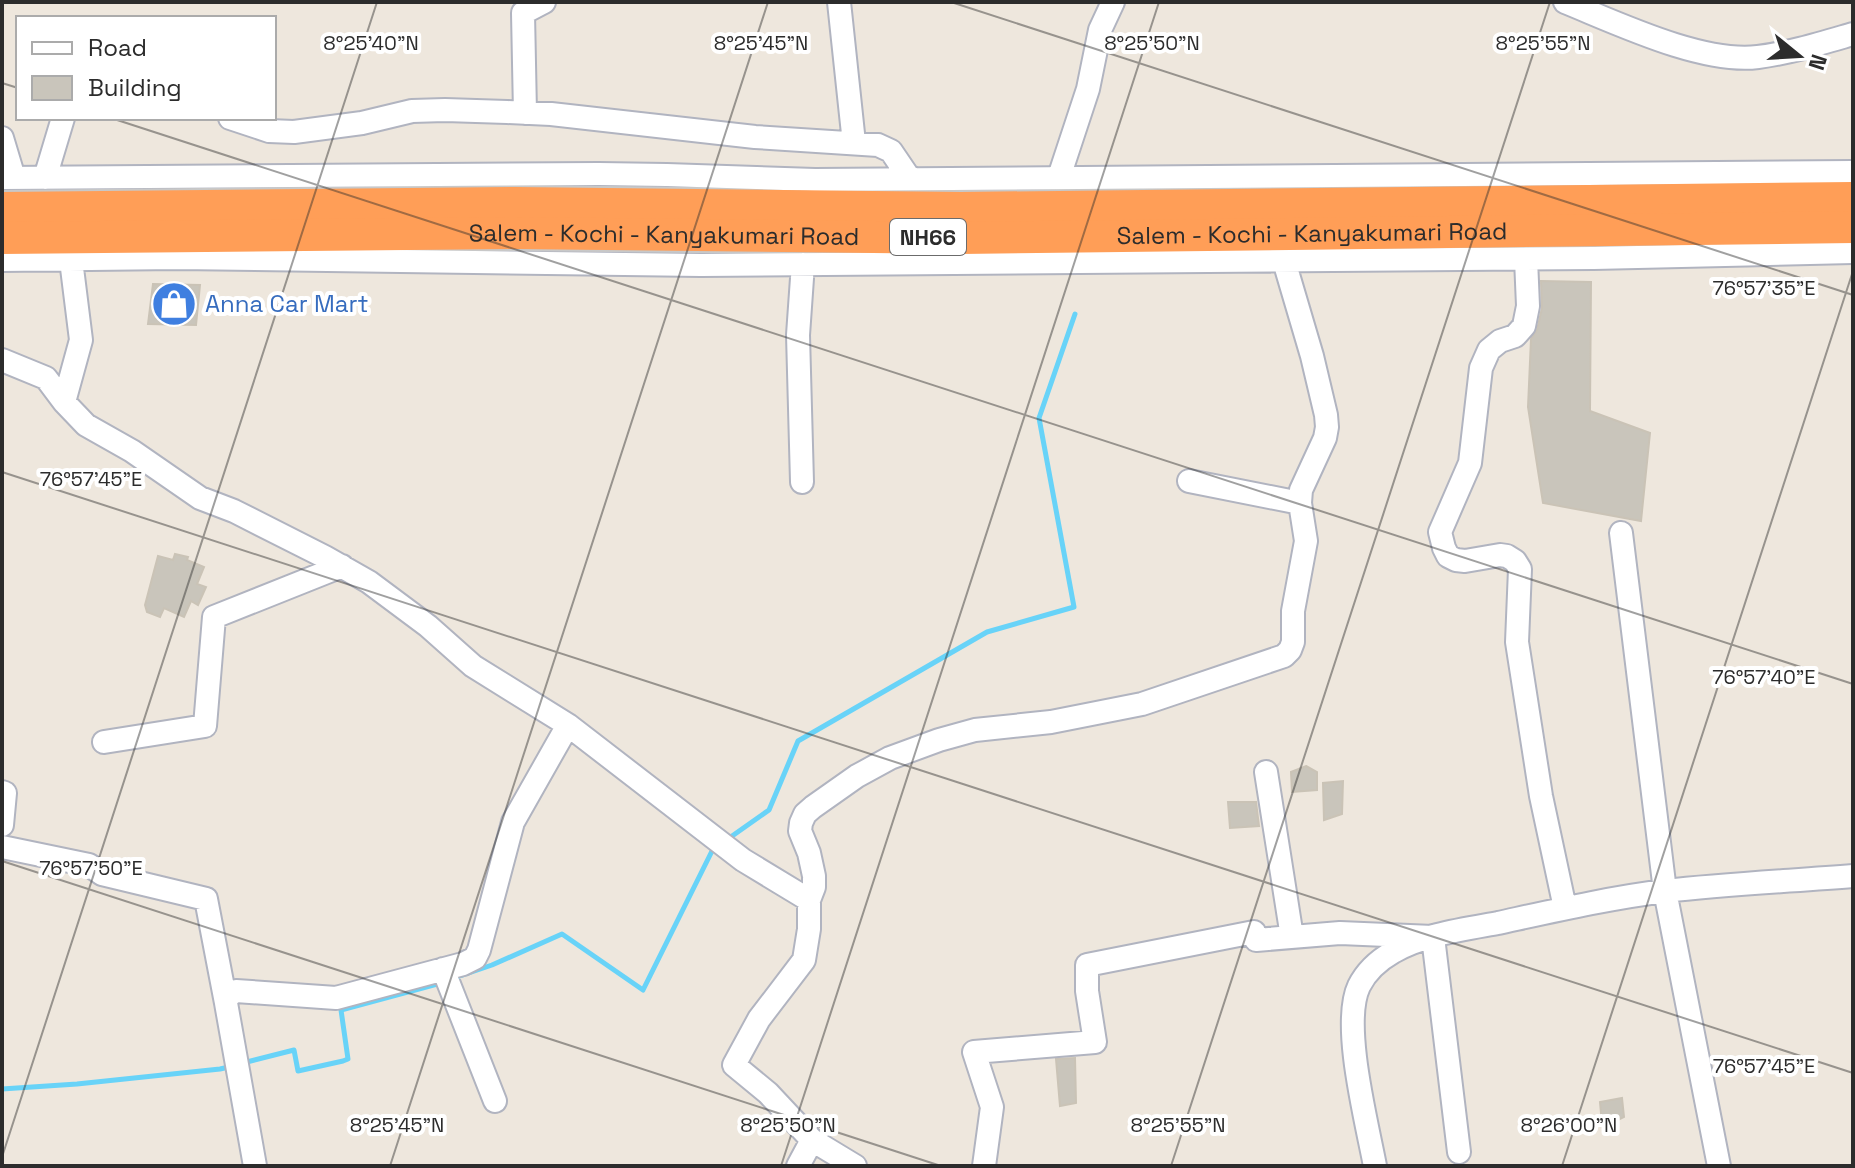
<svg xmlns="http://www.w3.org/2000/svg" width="1855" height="1168" viewBox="0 0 1855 1168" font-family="'Space Grotesk',sans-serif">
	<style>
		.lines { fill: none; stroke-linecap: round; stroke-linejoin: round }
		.stream { stroke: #68d3f8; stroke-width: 5 }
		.building { fill: #c9c5bb; stroke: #cac3b6; stroke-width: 2 }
		.minor-casing { stroke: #b1b4c0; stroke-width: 26 }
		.highway-casing { stroke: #c8c8c8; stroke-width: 36 }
		.minor { stroke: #fff; stroke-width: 22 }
		.highway { stroke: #ff9e57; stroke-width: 32 }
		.ticks { fill: none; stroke: #2c2c2c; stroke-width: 2; stroke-opacity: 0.45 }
		.labels { text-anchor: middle; stroke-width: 8; stroke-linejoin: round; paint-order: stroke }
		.shield { fill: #fff; stroke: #6b6b6b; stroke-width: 2 }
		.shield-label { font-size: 22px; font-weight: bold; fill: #2c2c2c }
		.street-label { font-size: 24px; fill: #2c2c2c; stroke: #fff }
		.shop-label { font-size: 24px; fill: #366cbe; stroke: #fff; text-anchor: start }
		.ticks-label { font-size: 20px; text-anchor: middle; fill: #2c2c2c; stroke: #fff; stroke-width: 8; stroke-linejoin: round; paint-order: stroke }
	</style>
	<rect width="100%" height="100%" fill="#eee7dd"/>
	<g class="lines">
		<!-- stream -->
		<path class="stream" d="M725,841L769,810L798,741L987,632L1074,607L1039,418L1075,314
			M454,978L492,965L562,934L643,990L713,849L717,846
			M243,1063L294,1050L298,1071L343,1061L348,1059L341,1010L441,983
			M2,1089L77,1084L220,1069L229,1067"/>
	</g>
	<!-- building -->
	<path class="building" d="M1541,281L1591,282L1590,411L1650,433L1641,521L1543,503L1528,407L1531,339L1537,330L1542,308Z
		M153,284L200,285L196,325L148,324Z
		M175,554L188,557L187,560L204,567L197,584L206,587L198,605L191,601L184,617L164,608L160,617L147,612L145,605L158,556L173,560Z
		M1306,766L1317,772V790L1292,792L1291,772Z
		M1343,781L1342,814L1324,820L1323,783Z
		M1228,802H1256L1259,826L1230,828Z
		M1075,1058L1076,1103L1060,1106L1056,1059Z
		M1622,1098L1624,1117L1612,1123L1602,1124L1600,1102Z"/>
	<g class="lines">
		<!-- minor casing -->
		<g class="minor-casing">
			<path id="minor" d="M839,2L854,143
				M1565,2C1617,23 1702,64 1758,57C1790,53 1822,43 1853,34
				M525,113L523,13L544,2
				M230,118L269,131L294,132L362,123L412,111L445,110L507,112L551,114L755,137L878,145L891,151L910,179
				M2,138L14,178
				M1059,177L1088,89L1100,30L1113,2
				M2,178L599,174L667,175L815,180L1853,172
				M45,178L63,118
				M1526,259L1528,306L1524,326L1515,336L1500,341L1489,350L1481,368L1470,463L1440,532L1444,548L1448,556L1456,560L1465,561L1500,555L1507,556L1515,561L1520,569L1517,642L1541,796L1565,908
				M2,260L178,258L701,265L1594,258L1853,252
				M71,260L81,340L64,402L86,425L132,451L200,498L234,511L325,557L369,582L428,626L473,666L568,725L743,860L809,900
				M2,360L46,378L64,402
				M1189,481L1300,503
				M802,482L798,335L803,264
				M1621,533L1665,891L1719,1166
				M104,742L205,726L214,617L342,566
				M1266,772L1292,937
				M2,792L5,793L2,825
				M2,847L89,865L102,874L206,899L226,1003
				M443,969L495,1101
				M255,1166L226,1003L228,996L236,991L336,998L463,964L475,958L479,950L513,822L568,725
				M798,1166L812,1140
				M855,1166L812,1140L768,1093L734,1065L759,1019L804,960L809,929V900L814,887V876L809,853L800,831L801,823L805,814L813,807L857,776L890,758L939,740L975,730L1051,722L1142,704L1284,656L1290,650L1293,642V611L1306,541L1300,503L1301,490L1325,438L1327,427L1326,415L1312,356L1284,261
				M984,1166L992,1107L974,1052L1095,1042L1087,991V965L1254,932L1256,940L1340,933L1433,937L1459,1152
				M1375,1166C1367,1123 1341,1024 1359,986C1366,972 1379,960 1393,952C1421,935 1465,929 1498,923C1553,911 1609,898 1665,891C1727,884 1791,881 1853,876"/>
		</g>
		<!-- highway casing -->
		<g class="highway-casing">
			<g id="highway">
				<path d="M2,208L515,203L961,208L1853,198"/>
				<path id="s1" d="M2,238L515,233L961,238L1853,227"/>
			</g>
		</g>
		<!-- minor -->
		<use href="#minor" class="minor"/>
		<!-- highway -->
		<use href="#highway" class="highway"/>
	</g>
	<!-- ticks -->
	<path class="ticks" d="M951,2L1853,295M2,83L18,88M111,118L1853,684M2,472L1853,1073M2,861L941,1166M2,1157L377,2M390,1166L768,2M781,1166L1159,2M1171,1166L1550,2M1562,1166L1853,271"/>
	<!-- icons -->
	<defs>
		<g id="shop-disc" transform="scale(2.3)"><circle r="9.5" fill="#3f7fe0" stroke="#fff"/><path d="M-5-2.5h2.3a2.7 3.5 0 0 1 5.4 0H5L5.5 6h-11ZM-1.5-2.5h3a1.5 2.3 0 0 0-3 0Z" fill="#fff"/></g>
	</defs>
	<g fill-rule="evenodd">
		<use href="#shop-disc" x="174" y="304"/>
	</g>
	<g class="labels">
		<!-- shield labels -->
		<rect class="shield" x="890" y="219" width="76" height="36" rx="6"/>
		<g class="shield-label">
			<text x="928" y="245">NH66</text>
		</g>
		<!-- street labels -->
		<g class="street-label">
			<text dy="8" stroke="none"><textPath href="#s1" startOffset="1310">Salem - Kochi - Kanyakumari Road</textPath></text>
			<text dy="8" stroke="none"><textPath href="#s1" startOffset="662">Salem - Kochi - Kanyakumari Road</textPath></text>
		</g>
		<!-- shop labels -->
		<g class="shop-label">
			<text x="205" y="312">Anna Car Mart</text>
		</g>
	</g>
	<g class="ticks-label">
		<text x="371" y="50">8°25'40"N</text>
		<text x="761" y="50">8°25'45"N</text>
		<text x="1152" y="50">8°25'50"N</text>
		<text x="1543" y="50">8°25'55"N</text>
		<text x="1764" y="295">76°57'35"E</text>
		<text x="91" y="486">76°57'45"E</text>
		<text x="1764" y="684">76°57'40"E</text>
		<text x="91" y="875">76°57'50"E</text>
		<text x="1764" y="1073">76°57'45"E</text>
		<text x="397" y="1132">8°25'45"N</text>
		<text x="788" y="1132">8°25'50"N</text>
		<text x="1178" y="1132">8°25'55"N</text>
		<text x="1569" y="1132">8°26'00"N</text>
	</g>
	<!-- border -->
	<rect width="1855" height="1168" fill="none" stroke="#2c2c2c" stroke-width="8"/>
	<!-- legend -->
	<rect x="16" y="16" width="260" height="104" fill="#ffffff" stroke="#ababab" stroke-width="2"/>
	<rect x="32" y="42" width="40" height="12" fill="#ffffff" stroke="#ababab" stroke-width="2"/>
	<text x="88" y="56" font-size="24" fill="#2c2c2c">Road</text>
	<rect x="32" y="76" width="40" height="24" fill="#c9c5bb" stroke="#ababab" stroke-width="2"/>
	<text x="88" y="96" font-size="24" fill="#2c2c2c">Building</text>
	<!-- north arrow -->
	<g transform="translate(1799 56) rotate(108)" stroke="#ffffff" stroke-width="6" paint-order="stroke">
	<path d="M0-6L14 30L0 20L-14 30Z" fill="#2c2c2c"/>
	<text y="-12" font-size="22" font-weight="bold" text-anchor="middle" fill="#2c2c2c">N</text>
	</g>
</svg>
